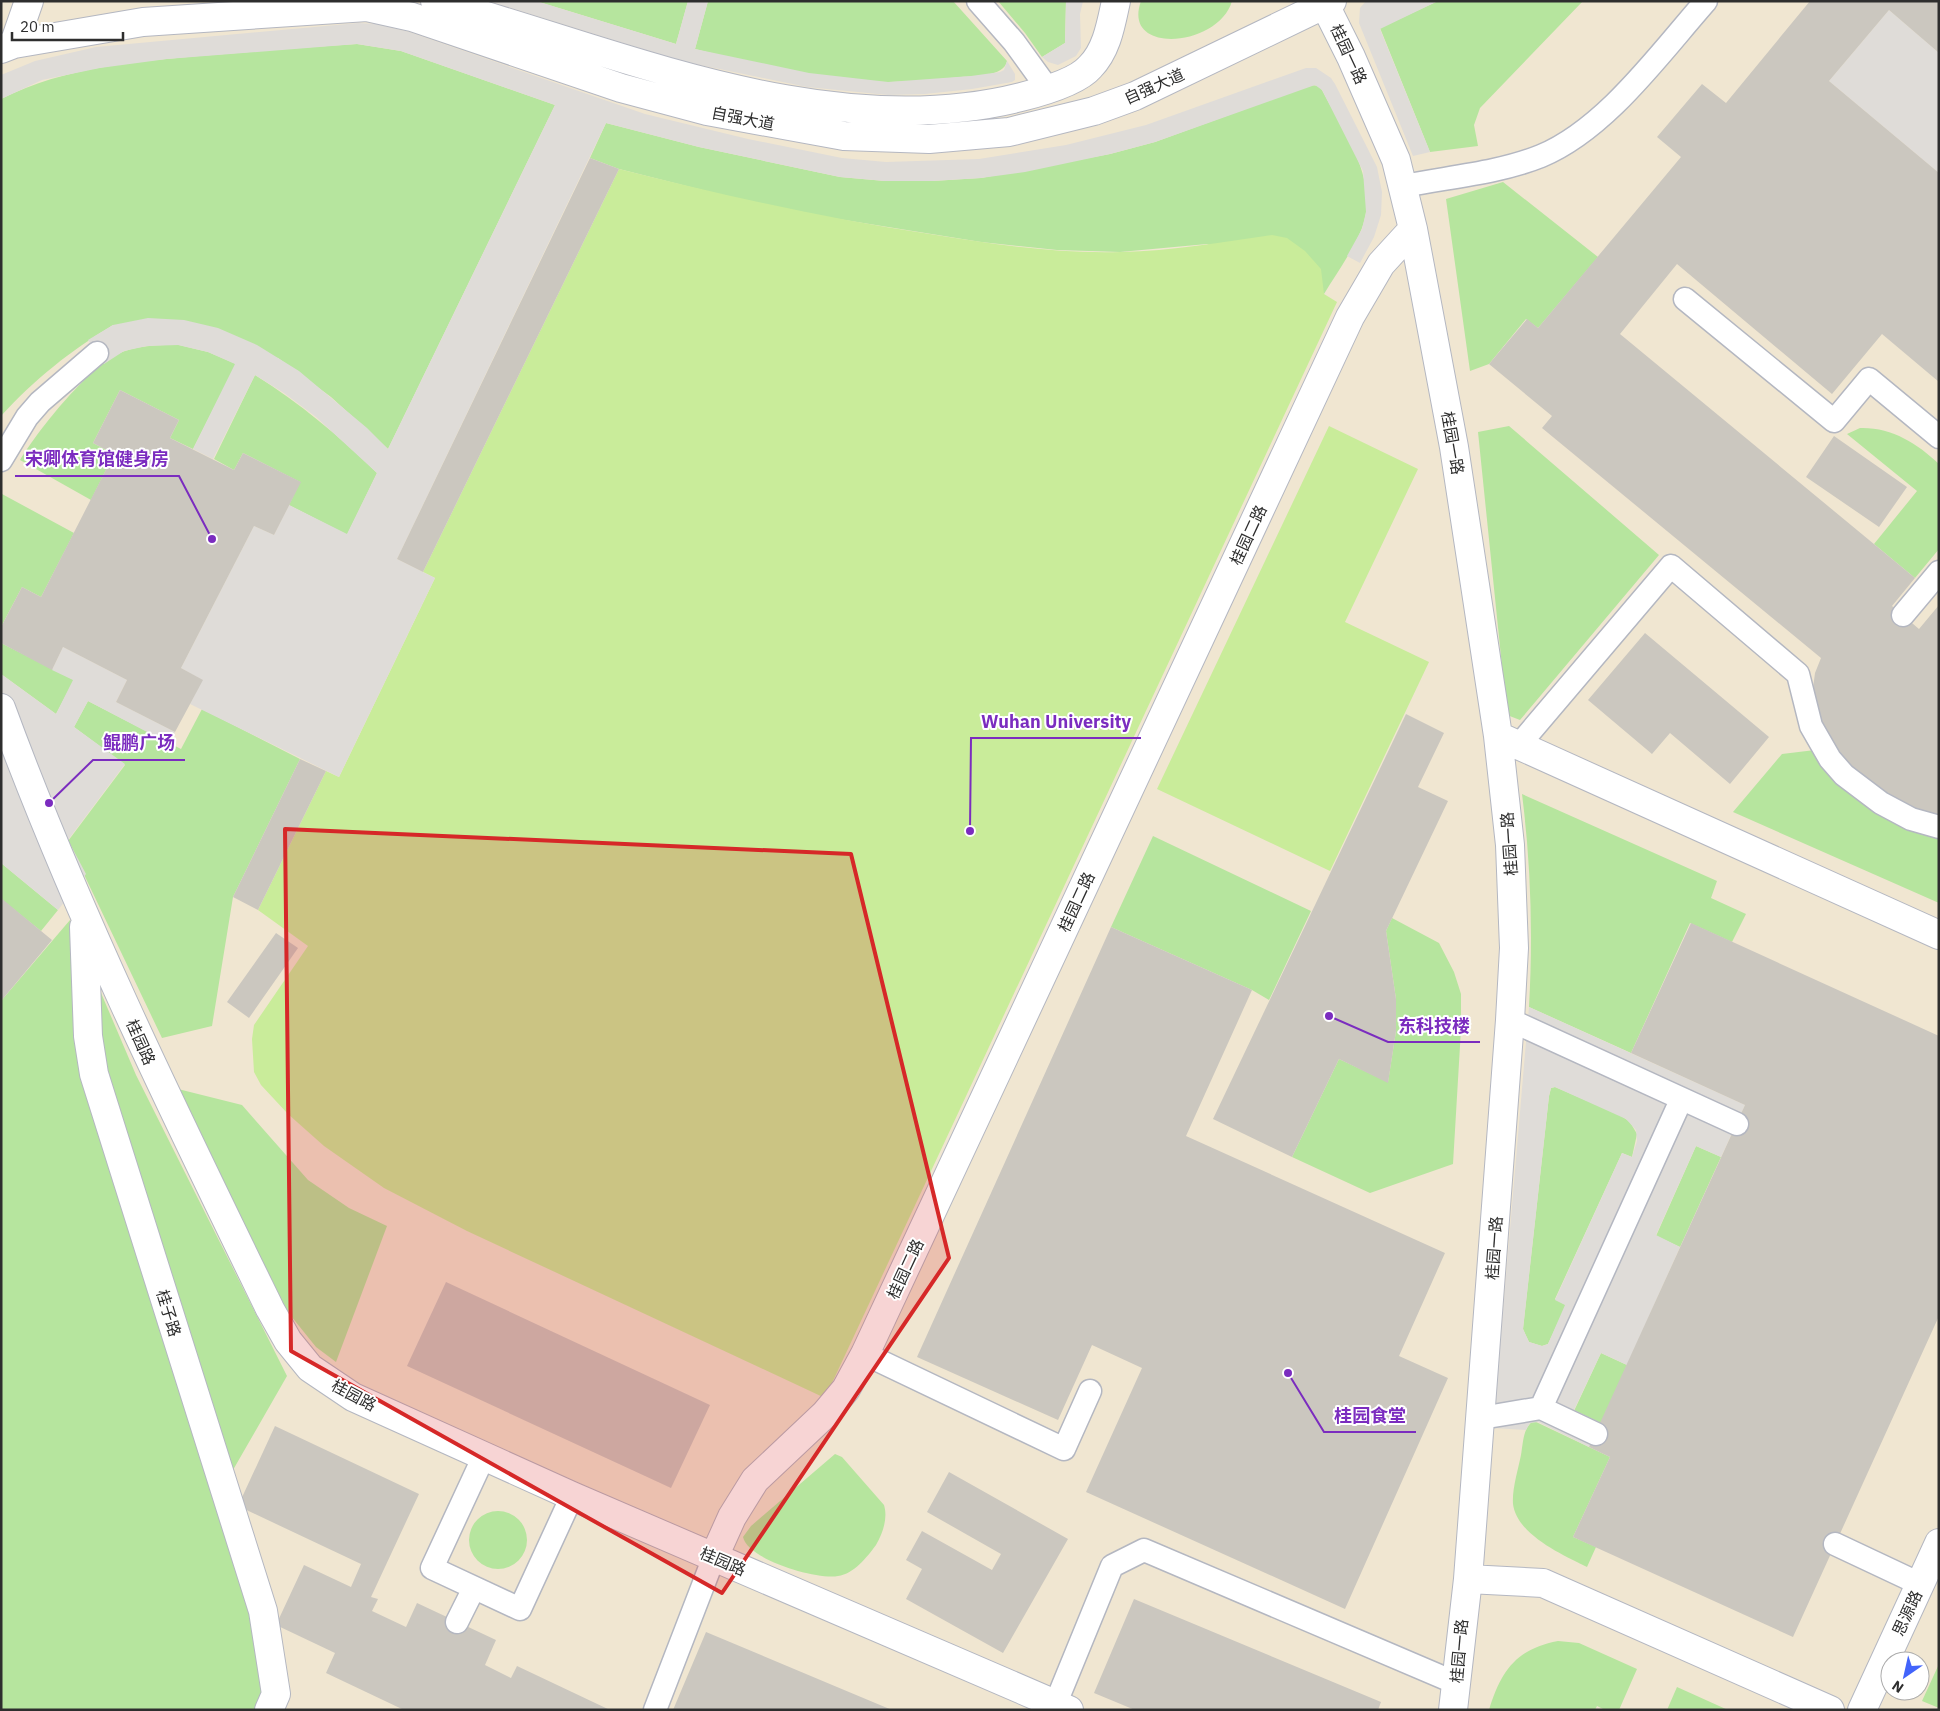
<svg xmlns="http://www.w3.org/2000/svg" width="1940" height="1711" viewBox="0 0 1940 1711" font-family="'IBM Plex Sans','Noto Sans SC',sans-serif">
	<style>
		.education { fill: #f0e6d1; fill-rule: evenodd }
		.green { fill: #b6e59e }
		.pitch { fill: #c9ec9a }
		.plaza { fill: #dfdcd8; fill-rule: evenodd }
		.building { fill: #cbc7bf }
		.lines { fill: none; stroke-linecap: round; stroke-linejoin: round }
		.lane-casing { stroke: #b4b7c1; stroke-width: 25 }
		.street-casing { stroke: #b4b7c1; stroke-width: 30 }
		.lane { stroke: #fff; stroke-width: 22 }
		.street { stroke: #fff; stroke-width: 28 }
		.marked { fill: #d62828; fill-opacity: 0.2; stroke: #d62828; stroke-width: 4; stroke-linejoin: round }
		.labels { text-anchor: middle; stroke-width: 4; stroke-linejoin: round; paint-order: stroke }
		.street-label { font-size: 16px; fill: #2e2e2e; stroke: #fff }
		.leader { fill: none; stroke: #7b2cbf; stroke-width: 2 }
		.callout-dot { fill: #7b2cbf; stroke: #fff; stroke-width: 2 }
		.callout-label { font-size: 18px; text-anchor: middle; font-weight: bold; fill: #7b2cbf; stroke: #fff; stroke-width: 4; stroke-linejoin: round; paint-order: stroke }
	</style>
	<rect width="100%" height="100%" fill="#efe9e1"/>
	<!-- education -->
	<path class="education" d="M1,1H1939V1710H1ZM1890,1661H1920V1691H1890Z"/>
	<!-- green -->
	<path class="green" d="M536,1H688L676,44Z
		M708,1H953L1007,61C1004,77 975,76 961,77C937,79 913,82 889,82C824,82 757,65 695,49Z
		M998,1H1066L1065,43L1042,57L1025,33Z
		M1141,1H1232C1219,47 1121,56 1141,1Z
		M1438,1H1583L1480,108L1474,125L1478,146L1430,152L1380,28Z
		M357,44L401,51L555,105L388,449L331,397L278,358L113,325C70,351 35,379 1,416V99C66,66 141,61 212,55C261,51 309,47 357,44Z
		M1311,85L1319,86L1322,90C1343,131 1380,180 1362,228C1354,249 1336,274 1324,294L1207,244L1120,252L1057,250L981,242L826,217L734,198L619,169L590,158L606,123L699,147L840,177L885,181H932L981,178L1110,154L1155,142Z
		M1503,182L1598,257L1538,328L1526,319L1489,364L1470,371L1446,199Z
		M179,345L208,352L236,364L193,449L170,438L179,420L120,390L93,443L114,454L91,500L20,460C40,428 90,364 125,351C143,345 160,345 179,345Z
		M255,375C300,403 339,436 377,473L347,535L289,505L300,482L243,453L234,470L214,459Z
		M1509,426L1659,555L1520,720L1507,715L1478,432Z
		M1860,428C1891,427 1917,443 1939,464V549L1915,578L1874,544L1917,491L1847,434Z
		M2,494L74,533L41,597L22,587L1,627Z
		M1,643L74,680L56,714L1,674Z
		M88,701L181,749L202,709L300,759L233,897L212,1026L162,1038L68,841L125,765L74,727Z
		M1815,750L1939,834V903L1733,812L1782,754Z
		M1522,794L1717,881L1711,898L1746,914L1732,942L1690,923L1631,1053L1529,1007C1533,935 1531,865 1522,794Z
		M1153,836L1311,911L1269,1000L1252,990L1111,927Z
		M1,863L58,910L41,931L1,899Z
		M1392,918L1439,943L1454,972L1461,994V1029L1453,1164L1370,1193L1292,1157L1339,1059L1388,1082L1396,1031V999L1386,931Z
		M70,920L136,1075L287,1376L218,1496L253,1615L265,1697L260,1710H1V1001Z
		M1555,1087L1620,1115L1630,1122L1637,1134L1632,1157L1622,1153L1555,1299L1566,1305L1548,1344L1542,1346L1529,1342L1523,1329L1549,1096L1551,1088Z
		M178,1089L242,1105L308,1180L349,1208L387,1226L336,1362L316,1347L287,1311Z
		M1696,1146L1721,1157L1680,1247L1656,1236Z
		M1601,1353L1627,1365L1601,1423L1574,1411Z
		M1534,1421L1610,1457L1573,1537L1596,1547L1587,1567C1563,1555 1517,1535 1513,1504C1512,1489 1518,1470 1521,1455C1523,1444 1523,1426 1534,1421Z
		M835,1454L842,1457L884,1505C888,1518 883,1533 876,1545C867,1557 854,1574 838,1576C817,1580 748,1560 743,1537L751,1526Z
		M469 1540a29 29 0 1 1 58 0a29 29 0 1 1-58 0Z
		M1558,1641L1579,1643L1637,1669L1619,1710H1605L1597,1706L1595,1710H1489C1501,1671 1516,1649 1558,1641Z
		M1939,1664V1708L1922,1701Z
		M1677,1687L1728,1710H1667Z"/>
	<!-- pitch -->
	<path class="pitch" d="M619,169C722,195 824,218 930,234C992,244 1058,254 1121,252C1172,251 1222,242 1272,235L1287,238L1305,251L1321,269L1324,294L1337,302L825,1398L467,1231L384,1188L324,1146L288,1114L261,1085L254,1072L252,1039L254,1025L308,946L258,910L326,771L339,777L435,578L423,572Z
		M1329,426L1418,469L1345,622L1429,662L1330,871L1157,789Z"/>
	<!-- plaza -->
	<path class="plaza" d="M489,1H536L676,44L688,1H708L695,49L809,73L888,82L971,76L1000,72L1004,70L1007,61L1015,74V80L1012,82L972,89L925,94L888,95L807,87L681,61Z
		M1066,1H1083L1080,14L1081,48L1076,56L1058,65L1048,62L1042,57L1065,43Z
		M1366,1H1438L1380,29L1430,152L1413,156L1359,23L1360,8Z
		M1889,10L1939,53V173L1829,81Z
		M358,23L377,24L409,32L645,114L748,139L842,158L886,162L979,159L1066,145L1146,125L1306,68H1316L1331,78L1335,84L1377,167L1382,192L1381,215L1374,237L1360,263L1347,256L1362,229L1366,212L1363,171L1322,90L1315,85L1155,142L1110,154L1025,172L981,178L932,181H885L840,177L699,147L606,123L397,559L435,578L339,777L190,704L202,680L181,668L254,526L274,535L289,505L347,534L377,473L316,417L284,393L255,375L213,459L193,449L235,364L208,352L178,345L147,346L124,351L104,364L88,340L113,325L148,318L184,320L218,328L257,345L299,371L367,428L388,449L555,105L401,51L357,44L167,59L100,68L42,80L1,99V75L35,61L96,47Z
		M63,647L127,680L116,702L175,732L170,744L88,701L74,727L125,764L68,840L86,874L58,910L1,863V674L56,714L73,680L52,670Z
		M1529,1007L1745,1105L1721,1157L1696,1146L1656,1235L1680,1247L1627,1365L1601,1353L1574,1410L1601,1423L1589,1447L1538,1422L1530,1423L1526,1430L1493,1428ZM1555,1087L1626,1119L1636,1130L1637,1141L1632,1157L1622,1153L1555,1300L1565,1305L1548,1344L1542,1346L1529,1342L1523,1329L1549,1096L1551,1088Z"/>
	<!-- building -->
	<path class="building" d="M1810,1H1939V53L1889,10L1829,81L1939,173V382L1882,334L1832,394L1677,264L1620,334L1915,578L1892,606L1919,629L1939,605V819L1913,811L1865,783L1827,740L1815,705L1813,688L1815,673L1821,658L1542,428L1552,416L1489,364L1527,319L1538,328L1681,157L1657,137L1702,84L1726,103Z
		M590,158L619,169L423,572L397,559Z
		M120,390L179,420L170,438L234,470L243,453L301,482L274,535L254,526L181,668L203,680L175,732L116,702L127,680L63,647L52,670L1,643V627L22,587L41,597L114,454L93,443Z
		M1834,436L1907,487L1879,527L1806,477Z
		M1645,633L1769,737L1730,784L1670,733L1652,754L1588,700Z
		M1406,714L1444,733L1418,787L1448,801L1386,931L1396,999V1031L1388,1083L1339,1059L1292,1157L1213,1119Z
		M300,759L326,771L258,910L233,897Z
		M1,898L52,940L1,1001Z
		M1691,923L1939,1036V1316L1793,1637L1573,1537L1610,1457L1589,1447L1745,1105L1631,1053Z
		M1111,927L1252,990L1186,1136L1445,1253L1399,1356L1448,1378L1345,1609L1086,1492L1142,1368L1092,1345L1058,1420L917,1357Z
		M276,933L298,948L249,1018L227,1002Z
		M446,1282L710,1405L671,1488L407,1366Z
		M275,1426L419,1494L371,1597L378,1599L372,1611L406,1627L417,1603L496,1640L485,1665L511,1678L517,1666L610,1710H404L326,1673L335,1653L276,1625L304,1565L351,1587L361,1564L238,1506Z
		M949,1472L1068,1539L1003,1653L906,1599L922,1569L906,1560L922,1531L992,1570L1001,1554L927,1512Z
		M1134,1599L1381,1702L1378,1710H1135L1094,1693Z
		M706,1632L837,1687L892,1710H673Z"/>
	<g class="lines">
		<!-- lane casing -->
		<g class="lane-casing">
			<path id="lane" d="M978,1L1014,42L1048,89
				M1404,186C1449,177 1499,173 1541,156C1606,129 1660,53 1706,1
				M1685,299L1834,421L1869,379L1939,437
				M1,460L27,417L40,402L97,353
				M1903,615L1939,572
				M1519,745L1671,566L1798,674L1811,726L1830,759L1844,775L1881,803L1911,819L1939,827
				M1510,1020L1737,1124
				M865,1354L1064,1449L1090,1391
				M1541,1408L1681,1100
				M1481,1418L1541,1408L1596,1434
				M484,1456L432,1568L520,1609L572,1496
				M1835,1544L1920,1584
				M457,1622L474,1588
				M655,1710L714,1557
				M1053,1710L1112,1566L1144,1550L1456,1683"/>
		</g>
		<!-- street casing -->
		<g class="street-casing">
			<path id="street" d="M435,1C620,52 827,146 1021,97C1041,92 1077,82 1090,67C1107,50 1111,24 1116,1
				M1323,1L1351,57L1396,160L1413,229L1454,447L1498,736L1510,845L1514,948L1510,1020L1468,1579L1453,1710
				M14,44L29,1
				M1,49L14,44L143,22L367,7L412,17L621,88L707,111L844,136L929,139L1009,132L1094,111L1135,96L1332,1
				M1,708C77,915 174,1112 270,1309L288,1341L310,1368L353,1397L572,1496L1069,1710
				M1498,736L1939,935
				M84,927L88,1036L94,1074L263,1611L276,1694L269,1710
				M714,1557L732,1517L755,1480L825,1414L846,1389L865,1354L1350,317L1381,264L1413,229
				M1468,1579L1543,1583L1830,1710
				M1862,1710L1939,1543"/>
		</g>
		<!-- lane -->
		<use href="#lane" class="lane"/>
		<!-- street -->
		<use href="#street" class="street"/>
	</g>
	<!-- marked area -->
	<path class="marked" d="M285,829L851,854L949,1258L722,1593L291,1351Z"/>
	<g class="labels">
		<!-- street labels -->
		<g class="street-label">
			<text transform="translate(1349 54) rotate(65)" y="6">桂园一路</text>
			<text transform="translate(1154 86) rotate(-24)" y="6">自强大道</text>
			<text transform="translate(743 118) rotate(11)" y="6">自强大道</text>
			<text transform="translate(1453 443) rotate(80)" y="6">桂园一路</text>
			<text transform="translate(1248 535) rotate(-65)" y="6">桂园二路</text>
			<text transform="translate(1509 844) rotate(-94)" y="6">桂园一路</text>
			<text transform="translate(1076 902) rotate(-65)" y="6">桂园二路</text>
			<text transform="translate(141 1042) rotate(66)" y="6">桂园路</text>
			<text transform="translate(1494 1248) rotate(-86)" y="6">桂园一路</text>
			<text transform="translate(905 1269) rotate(-65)" y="6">桂园二路</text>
			<text transform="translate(169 1313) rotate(73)" y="6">桂子路</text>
			<text transform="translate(354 1395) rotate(28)" y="6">桂园路</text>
			<text transform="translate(723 1561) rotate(23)" y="6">桂园路</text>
			<text transform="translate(1907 1613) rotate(-65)" y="6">思源路</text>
			<text transform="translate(1459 1651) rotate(-85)" y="6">桂园一路</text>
		</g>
	</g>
	<!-- callouts -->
	<path class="leader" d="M212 539L179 476H15M970 831L971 738H1141M49 803L93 760H185M1329 1016L1388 1042H1480M1288 1373L1324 1432H1416"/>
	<g class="callout-dot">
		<circle cx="212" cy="539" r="5"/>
		<circle cx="970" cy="831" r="5"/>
		<circle cx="49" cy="803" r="5"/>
		<circle cx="1329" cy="1016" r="5"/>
		<circle cx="1288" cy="1373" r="5"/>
	</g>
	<g class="callout-label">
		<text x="97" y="465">宋卿体育馆健身房</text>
		<text x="1056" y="728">Wuhan University</text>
		<text x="139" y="749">鲲鹏广场</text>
		<text x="1434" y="1032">东科技楼</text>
		<text x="1370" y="1422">桂园食堂</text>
	</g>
	<!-- border -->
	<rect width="1940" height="1711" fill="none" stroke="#2e2e2e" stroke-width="5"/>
	<!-- north arrow -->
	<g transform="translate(1905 1676) rotate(214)"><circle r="24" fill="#ffffff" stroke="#ababab"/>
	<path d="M0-4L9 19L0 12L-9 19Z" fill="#4264fb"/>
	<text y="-8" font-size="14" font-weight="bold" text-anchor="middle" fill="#2e2e2e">N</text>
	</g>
	<!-- scale -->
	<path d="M12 32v8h111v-8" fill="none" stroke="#2e2e2e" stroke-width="2.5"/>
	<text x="20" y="32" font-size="15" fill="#2e2e2e" stroke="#ffffff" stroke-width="4" paint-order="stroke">20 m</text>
</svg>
